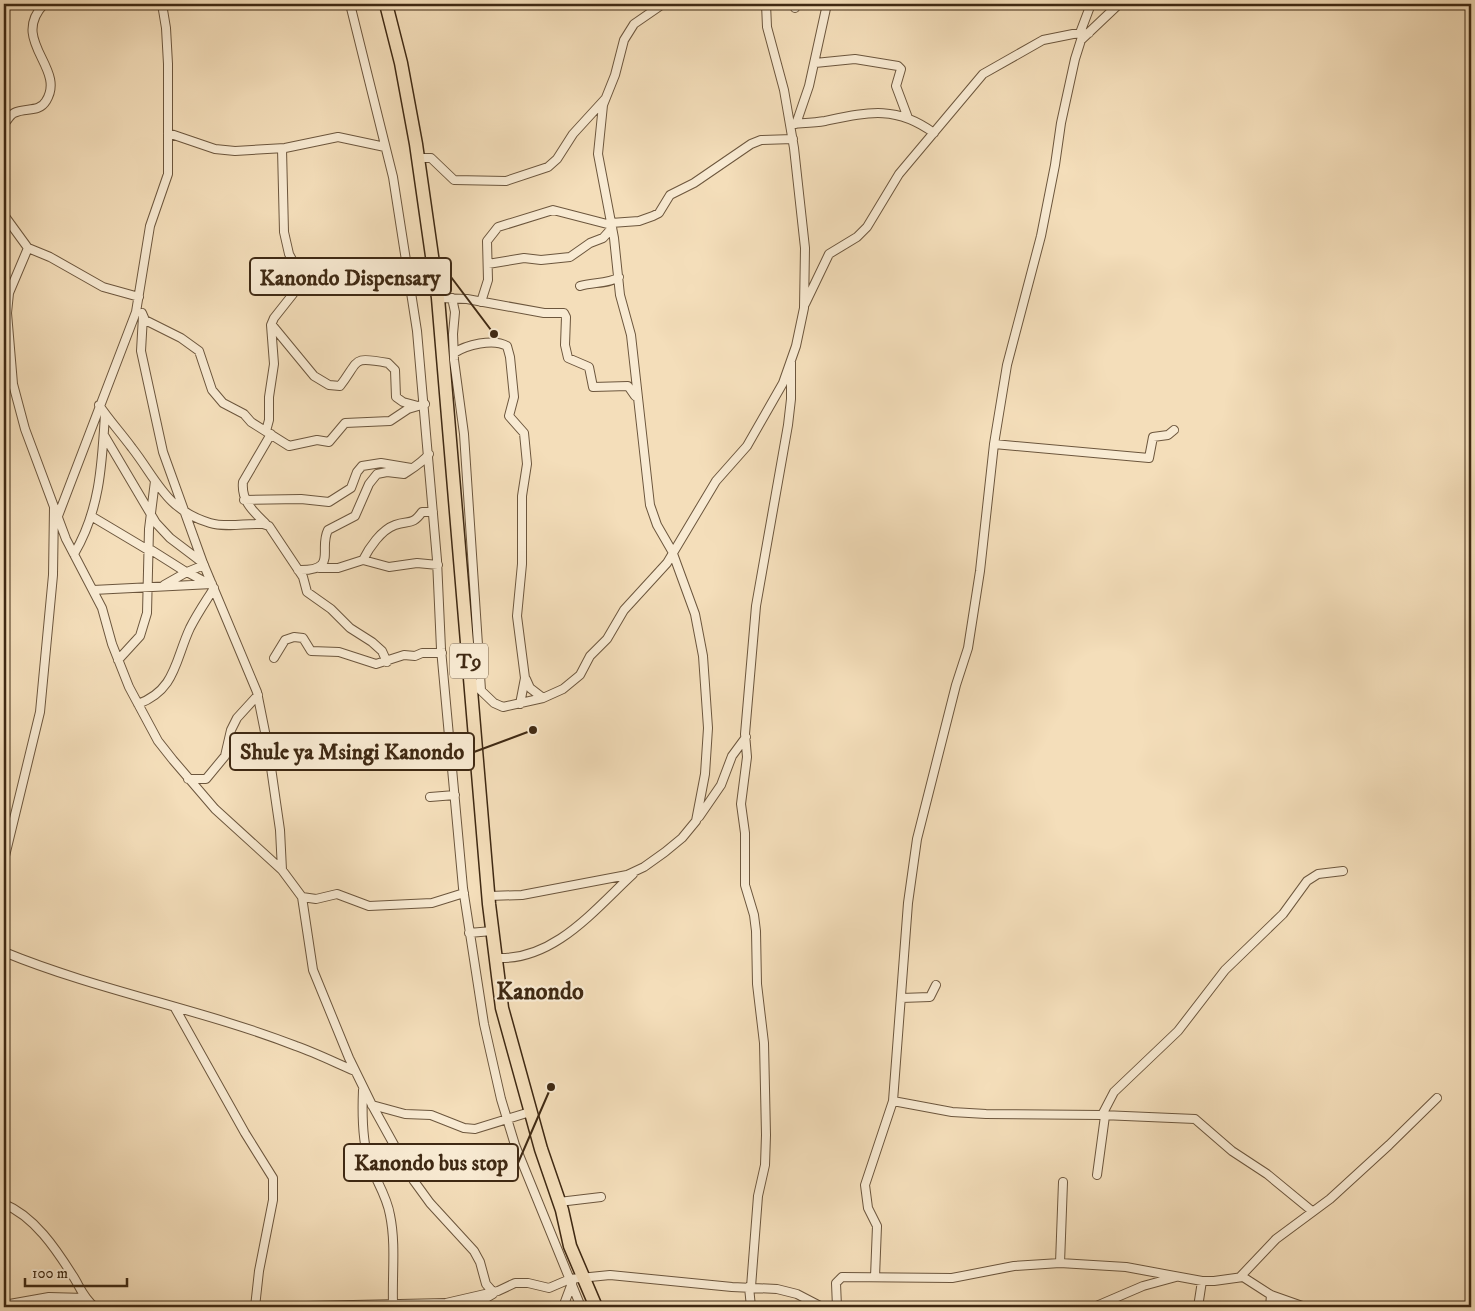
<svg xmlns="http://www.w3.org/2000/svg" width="1475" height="1311" viewBox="0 0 1475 1311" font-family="'IM FELL DW Pica',serif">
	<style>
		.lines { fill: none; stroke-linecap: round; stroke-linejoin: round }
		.minor-casing { stroke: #6c563d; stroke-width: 10 }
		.trunk-casing { stroke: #3f2913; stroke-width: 15 }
		.minor { stroke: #f8ead2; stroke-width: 8 }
		.trunk { stroke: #f4deba; stroke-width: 12 }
		.labels { text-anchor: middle; stroke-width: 4.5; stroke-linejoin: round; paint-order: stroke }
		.shield { fill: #f8ead2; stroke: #76634c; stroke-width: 1 }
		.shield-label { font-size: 20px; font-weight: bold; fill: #3f2913 }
		.quarter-label { font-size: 24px; font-weight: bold; fill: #3f2913; stroke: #f8ead2 }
		.leader { fill: none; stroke: #3f2913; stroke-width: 2 }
		.callout-dot { fill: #3f2913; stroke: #f8ead2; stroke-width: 2 }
		.callout { fill: #f8ead2; stroke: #3f2913; stroke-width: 2 }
		.callout-label { font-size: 22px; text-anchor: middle; font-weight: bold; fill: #3f2913 }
	</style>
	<rect width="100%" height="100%" fill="#f4deba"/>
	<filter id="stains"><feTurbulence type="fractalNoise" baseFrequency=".004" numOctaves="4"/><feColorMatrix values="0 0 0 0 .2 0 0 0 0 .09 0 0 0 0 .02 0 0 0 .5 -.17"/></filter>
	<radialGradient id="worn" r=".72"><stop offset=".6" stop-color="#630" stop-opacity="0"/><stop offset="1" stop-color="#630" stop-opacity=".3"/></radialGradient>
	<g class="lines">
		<!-- minor casing -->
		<g class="minor-casing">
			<path id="minor" d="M350,4L393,177L417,331L437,560L441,649L463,888L484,1024L501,1099L515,1145L581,1307
				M795,4V8
				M1080,33L1091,4
				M815,63L855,59L898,66L901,69L896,86L908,118
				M4,124C7,121 10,115 14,113C25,107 39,113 46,101C67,68 9,41 44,4
				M790,124C802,123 814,123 825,121C868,112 896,105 934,133
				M796,124L809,86L827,4
				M168,133L215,149L235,151L285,148L338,137L385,147
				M418,158H431L454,180L506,181L548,167L557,159L573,134L605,99
				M4,215L28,248L9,293L7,313L13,384L25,429L66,539L102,608L112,644L129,687L158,741L173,760L215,809L282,870L302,897L313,970L349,1058L372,1105L414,1181L430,1203L474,1251L480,1262L486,1284L493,1292
				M611,223L639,221L653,216L659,213L670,195L694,183L751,144L761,140L793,139
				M28,248L50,257L103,287L139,297
				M488,264L524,258L541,260L570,257L590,243L603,238L612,228
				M580,286C592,282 609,284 619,277
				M438,298L467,299L544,313H564L566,317L565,345L568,358L589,367L593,387L628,386L635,396
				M452,298L455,312L453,334L454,360L464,434L481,690
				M481,302L488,280L487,241L498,227L553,210L611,225
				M805,304L829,254L857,237L867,227L899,174L983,74L1043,40L1073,34L1089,33
				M142,313L145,320L181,338L199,351L212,390L223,403L244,414L251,422L289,446L317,440L329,442L345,423L390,421L408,409L425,404
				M143,316L141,351L163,452L203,563L257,692L268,747L280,830L282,870
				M272,325L314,376L329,385L340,386C360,360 351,356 388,363L395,370L396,397L403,402L418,406
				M454,353C466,345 493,338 507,346L510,357L514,397L509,416L524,433L527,464L522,496V564L517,616L525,678L520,704
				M99,405C109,420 121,433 132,448C157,480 166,510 210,523C226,528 246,523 263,524L269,526L303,577L307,592L331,609L350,628L372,642L382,651L387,662
				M266,431L269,420V397L274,364L271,325L274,318L293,294L299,273L289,254L284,232L282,149
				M104,435L156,523L170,538L203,563
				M994,444L1149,458L1153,437L1168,435L1174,430
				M244,500L301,499L329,502L351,488L357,472L362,466L381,463L411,468
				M58,516L136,312L150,226L168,174V64L166,28L162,4
				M91,516L148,550
				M266,524C253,511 241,501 243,482L271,434
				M148,548L186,572
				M74,554C100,510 102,464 105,414
				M363,560C369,548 381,530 395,525C409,520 412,526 422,512H433
				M319,568H338L363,560L389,567L417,563L438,565
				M298,570C339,571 318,550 328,530L355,516L369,484L377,474L387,472L404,474C413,468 423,462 429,454
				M187,572L209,584
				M164,585L187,572L204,565
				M93,590L212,584
				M274,658L285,640L294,637L303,638L311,651L339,652L376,664L404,655L415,656L422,653H442
				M118,660L140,636L147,613L149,529L155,481
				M526,679L530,688L543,698
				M471,681L494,703L503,707L543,698L563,689L580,675L590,656L607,639L624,610L667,563L716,481L747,446L783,383L796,346L804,308L805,248L794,148L784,90L767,27L766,4
				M138,704C176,690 175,660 190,628C197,614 206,601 214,588
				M188,779H206L225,756L231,730L237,718L258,695
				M430,797L455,795
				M699,817L721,785L732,756L746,737
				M4,860L40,712L53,575L54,507
				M489,896L522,895L627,875L644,867L665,852L682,838L696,821L705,774L708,728L703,656L695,614L672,551L657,525L650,505L631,335L620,295L614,238L598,154L603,105L615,75L624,40L634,24L663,4
				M302,897L316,899L337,894L369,906L432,903L464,893
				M469,933L492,931
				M4,952C99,991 201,1009 296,1046C316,1053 336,1063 355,1071
				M496,958C554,961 594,910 633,874
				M901,998L930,997L936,985
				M175,1008L245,1133L273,1178V1200L259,1271L255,1307
				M363,1090C362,1113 362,1140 369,1162C376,1181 387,1196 390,1215C396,1244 392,1274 393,1303
				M893,1101L952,1112L986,1114L1102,1115L1195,1119L1232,1151L1267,1174L1312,1211
				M372,1105L405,1114L431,1115L464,1128L475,1129L530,1112
				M1102,1115L1114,1092L1178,1031L1225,970L1283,914L1307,881L1318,874L1343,871
				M1097,1175L1105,1116
				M559,1202L601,1197
				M4,1204C34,1216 56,1249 73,1276C80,1287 84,1299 95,1307
				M1060,1263L1063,1182
				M875,1277L877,1226L868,1208L865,1185L893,1101L908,903L917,839L956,685L968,648L980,571L994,444L1007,365L1041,236L1055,165L1061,123L1075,59L1081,40L1119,4
				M1240,1277L1276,1239L1330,1199L1389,1145L1437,1098
				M749,1287L751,1307
				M751,1287L758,1196L765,1165L766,1135L764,1043L757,984L756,931L754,915L745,885V833L741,804L747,757L745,734L756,606L788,425L791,399V362
				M4,1305L49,1297L85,1298
				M260,1307L446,1303L498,1291L515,1283H528L549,1288L570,1279L610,1275L732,1287L777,1289L797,1294L822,1307
				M475,1307L476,1304L493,1294
				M563,1307L572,1283
				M837,1307L836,1283L842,1277L952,1278L1014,1266L1060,1263L1126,1267L1202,1281H1214L1243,1277L1271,1295L1305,1307
				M1094,1307L1143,1286L1176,1277
				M1198,1307L1202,1281
				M1270,1307L1271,1295"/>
		</g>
		<!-- trunk casing -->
		<g class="trunk-casing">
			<path id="trunk" d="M386,4L401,63L416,144L438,298L489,904L502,1008L541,1149L562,1210L570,1246L596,1307"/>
		</g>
		<!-- minor -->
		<use href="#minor" class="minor"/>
		<!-- trunk -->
		<use href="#trunk" class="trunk"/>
	</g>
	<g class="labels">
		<!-- shield labels -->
		<rect class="shield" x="450" y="643.5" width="38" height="35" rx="4"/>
		<g class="shield-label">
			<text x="469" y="668">T9</text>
		</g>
		<!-- quarter labels -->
		<g class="quarter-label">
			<text x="540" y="999">Kanondo</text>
		</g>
	</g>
	<!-- callouts -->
	<path class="leader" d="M494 334L451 277M533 730L474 752M551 1087L518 1163"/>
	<g class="callout-dot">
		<circle cx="494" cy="334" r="5"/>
		<circle cx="533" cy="730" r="5"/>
		<circle cx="551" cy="1087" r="5"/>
	</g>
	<g class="callout">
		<rect x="250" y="258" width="201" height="37" rx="5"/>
		<rect x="230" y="733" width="244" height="37" rx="5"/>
		<rect x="344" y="1144" width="174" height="37" rx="5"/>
	</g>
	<g class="callout-label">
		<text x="350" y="285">Kanondo Dispensary</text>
		<text x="352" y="759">Shule ya Msingi Kanondo</text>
		<text x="431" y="1170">Kanondo bus stop</text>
	</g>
	<!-- margin -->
	<rect width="1475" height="1311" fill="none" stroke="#f4deba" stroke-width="20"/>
	<rect x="5" y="5" width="1465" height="1301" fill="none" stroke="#3f2913" stroke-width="2.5"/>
	<rect x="10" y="10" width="1455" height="1291" fill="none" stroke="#3f2913"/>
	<!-- scale -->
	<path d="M25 1278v8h102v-8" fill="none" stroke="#3f2913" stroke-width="2.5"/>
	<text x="32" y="1278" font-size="15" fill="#3f2913" stroke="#f8ead2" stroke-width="4" paint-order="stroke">100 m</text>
	<rect width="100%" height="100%" filter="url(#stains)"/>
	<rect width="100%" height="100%" fill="url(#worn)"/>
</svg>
